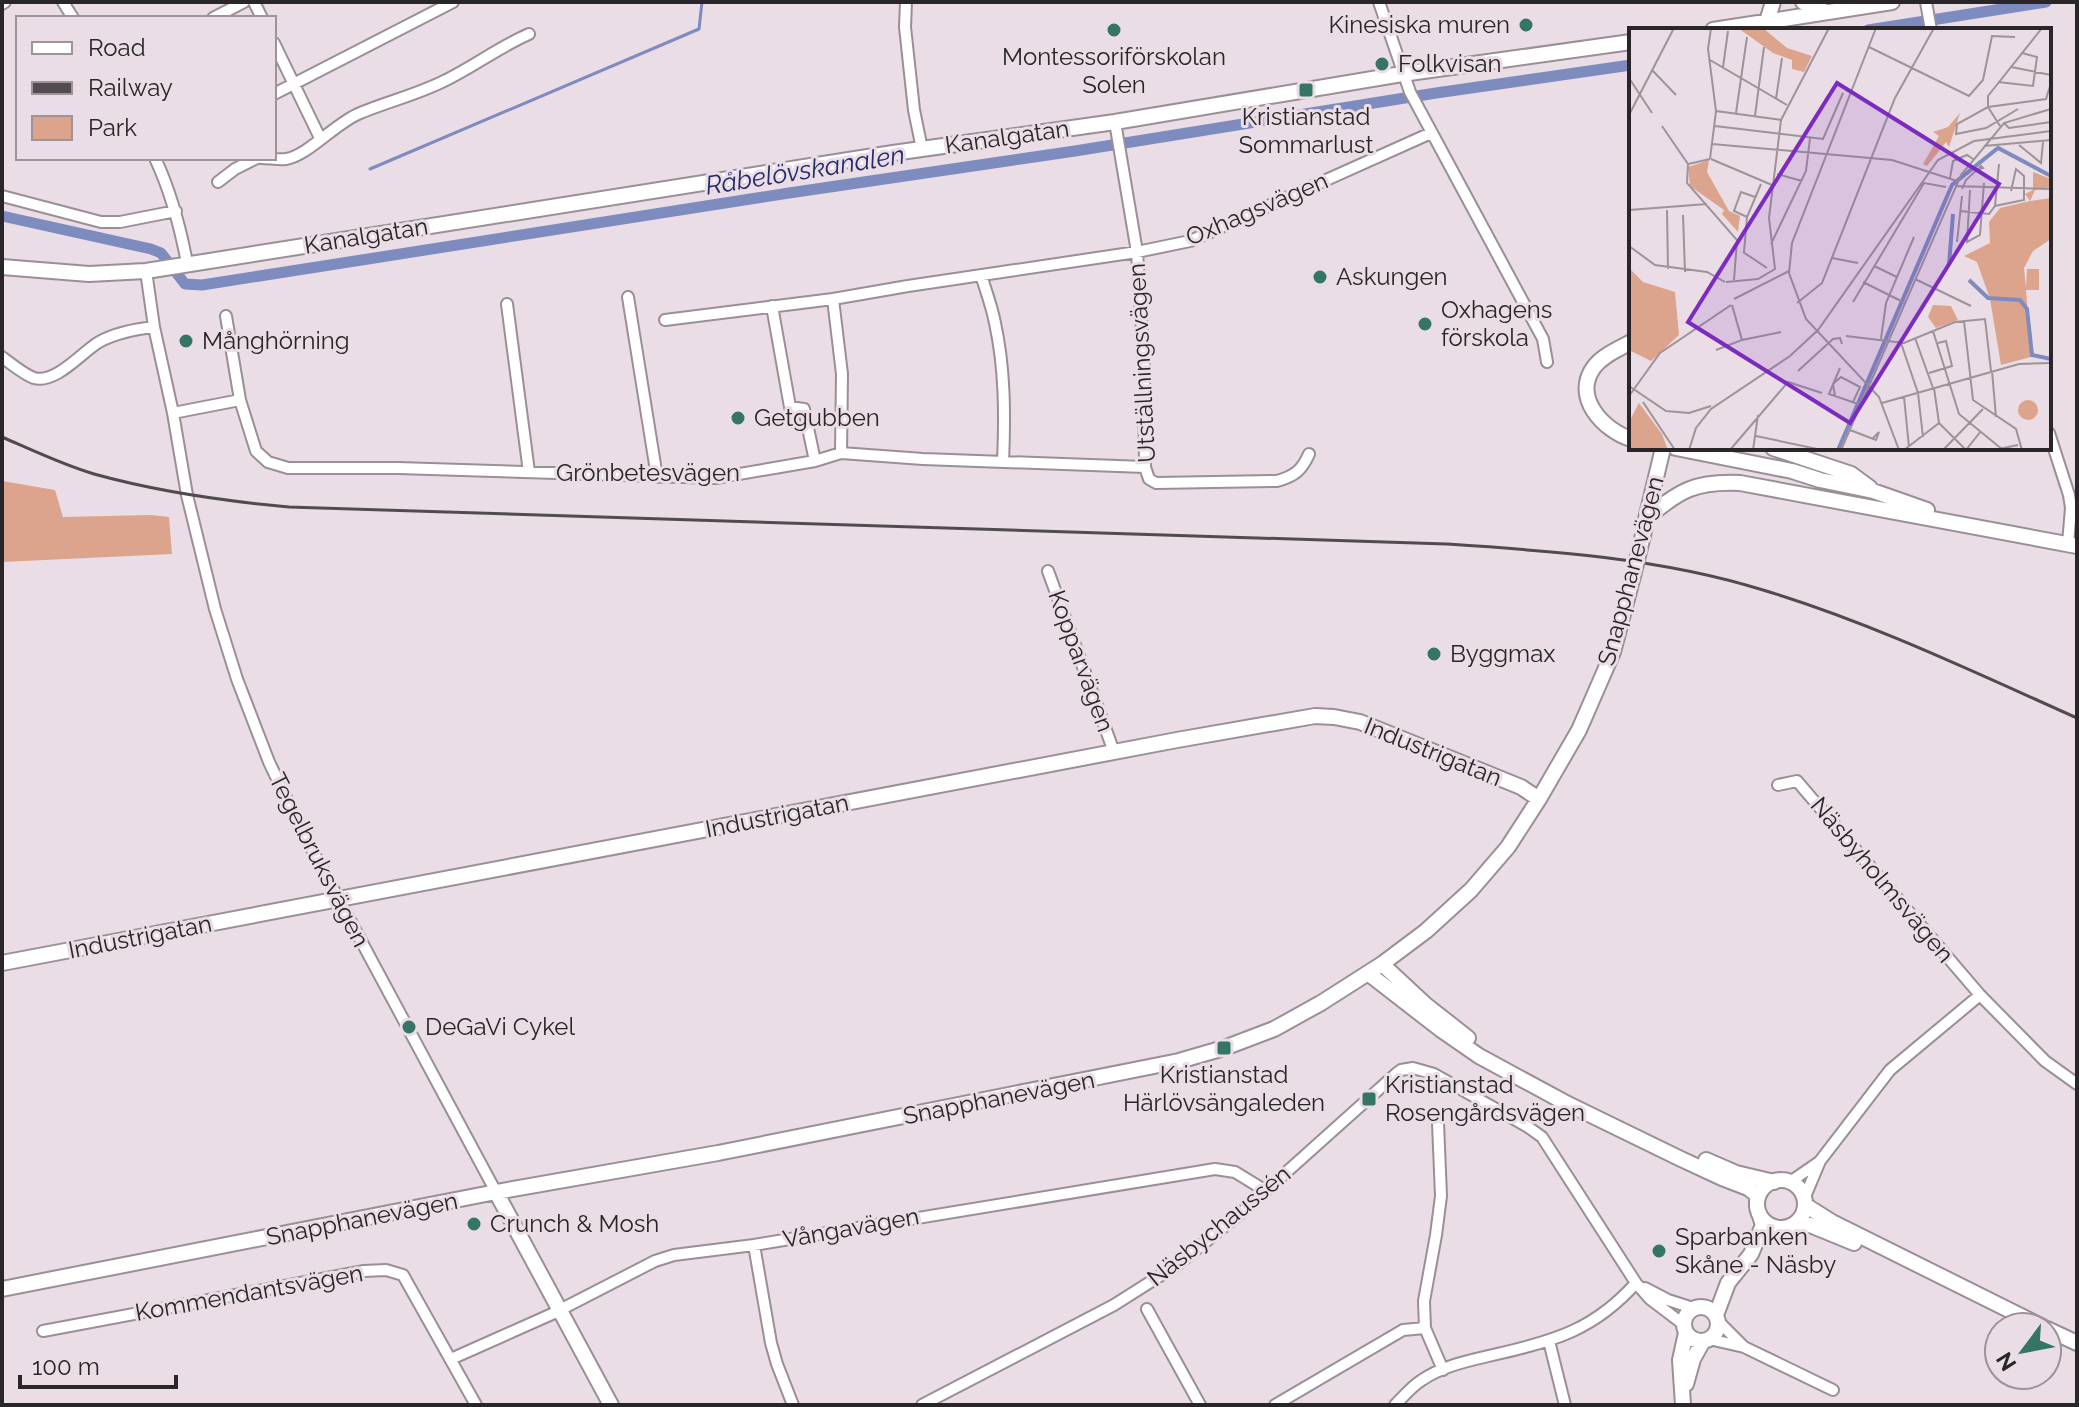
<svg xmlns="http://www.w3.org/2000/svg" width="2079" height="1407" viewBox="0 0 2079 1407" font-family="Raleway,sans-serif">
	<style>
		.green { fill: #dca48c }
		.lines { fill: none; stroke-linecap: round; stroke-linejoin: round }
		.stream { stroke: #7e8bbe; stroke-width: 3 }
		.canal { stroke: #7e8bbe; stroke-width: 11 }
		.street-casing { stroke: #9a8f96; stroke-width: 14 }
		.secondary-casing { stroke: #9a8f96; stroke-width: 18 }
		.street { stroke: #fff; stroke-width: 10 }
		.secondary { stroke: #fff; stroke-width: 14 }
		.rail { stroke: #514b50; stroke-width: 3 }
		.secondary-bridge-casing { stroke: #9a8f96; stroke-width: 18; stroke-linecap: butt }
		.secondary-bridge { stroke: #fff; stroke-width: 14 }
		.poi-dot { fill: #347565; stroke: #eadde5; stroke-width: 3 }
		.labels { text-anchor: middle; stroke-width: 6; stroke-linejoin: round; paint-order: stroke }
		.poi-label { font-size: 24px; fill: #292528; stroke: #eadde5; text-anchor: start }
		.street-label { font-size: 24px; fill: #292528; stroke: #eadde5 }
		.water-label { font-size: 26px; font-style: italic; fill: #232b69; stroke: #eadde5 }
		.inset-river { fill: none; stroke: #7e8bbe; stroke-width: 4 }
		.inset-road { fill: none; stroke: #9d9399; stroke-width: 2 }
		.view { fill: #7b2cbf; fill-opacity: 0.15; stroke: #7b2cbf; stroke-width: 4 }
		.inset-edge { fill: none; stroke: #292528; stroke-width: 4 }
	</style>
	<rect width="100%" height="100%" fill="#eadde5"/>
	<!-- green -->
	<path class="green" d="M2,481L55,490L63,517L151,515L169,517L172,554L2,562Z"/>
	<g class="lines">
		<!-- stream -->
		<path class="stream" d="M370,169L699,29L702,2"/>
		<!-- canal -->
		<path class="canal" d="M1868,30L2046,2
			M2,216L151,249L161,253L185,284L202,285L789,193L1075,151L1436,93L1631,65"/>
		<!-- street casing -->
		<g class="street-casing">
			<path id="street" d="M63,2L73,18
				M254,2L262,18
				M906,2L905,27L914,110L922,149
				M1379,2L1410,92L1543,339L1547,362
				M1926,2L1931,30
				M2,4L5,2
				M213,18L244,2
				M274,43L320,138
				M274,94L453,2
				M1115,122L1137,252L1144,363L1145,467L1149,479L1156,483L1277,481C1295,476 1302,470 1309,454
				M155,158C171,192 180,226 187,263
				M261,158C269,158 278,160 286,159C307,156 335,124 358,114C386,102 416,95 444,81C473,67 499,47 529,34
				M218,182L235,169L257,158
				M2,196L101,222H120L176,211
				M146,271L154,327L173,413L187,495L215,609L237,679L269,762L301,829L496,1192
				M981,275C986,291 992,307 995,323C1005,369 1005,415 1003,462
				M628,297L657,477
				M833,299L842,374L841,453
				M507,304L529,472
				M772,306L790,407L804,409L815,461
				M226,316L240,400L256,451L268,462L288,468H398L716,478L815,461L841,453L923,459L1145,467
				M665,320L833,299L908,286L1137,252L1190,241L1431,133
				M2,357C10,363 25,375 34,378C56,384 82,352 99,342C115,333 136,329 154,327
				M173,413L240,400
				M2049,433L2069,495L2071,508L2068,544
				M1048,571L1114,752
				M1778,785L1797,781L1980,995
				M1438,1123L1441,1196L1436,1235L1424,1301L1425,1328L1443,1370
				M1790,1182L1819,1162
				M1804,1199L1820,1161L1890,1070L1980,995L2045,1061L2077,1084
				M754,1245L771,1343L777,1364L793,1405
				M1645,1288L1668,1300L1693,1308
				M1147,1309L1200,1405
				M1718,1321L1743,1346
				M43,1331L364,1271L386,1270L403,1275L476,1405
				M1709,1339L1744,1347L1833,1390
				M1549,1341L1565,1405
				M451,1359L552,1314L655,1261L674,1255L754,1245L1215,1169L1235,1172L1266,1191
				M922,1405L1114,1305L1177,1265L1242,1212L1397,1073L1401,1070L1413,1068L1434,1074L1528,1127L1542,1137L1636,1283L1650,1299L1683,1324
				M1275,1405L1403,1330L1425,1328
				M1395,1405C1403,1397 1412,1386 1422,1380C1444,1365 1472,1360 1497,1354C1555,1341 1595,1329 1636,1283"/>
		</g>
		<!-- secondary casing -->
		<g class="secondary-casing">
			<path id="secondary" d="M1803,2L1824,11
				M1765,28L1773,2
				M1713,30L1892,2
				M2,267L89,274L146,271L893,153L1115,122L1402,74L1631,42
				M1631,342C1619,349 1603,355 1594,367C1572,397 1603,430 1631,439
				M1676,448L1792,471L1820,480L1873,491L1927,510
				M1773,448L1851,474L1870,488
				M1646,519C1679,490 1696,481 1740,483L2077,546
				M1646,519L1663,448
				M2,963L1177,740L1315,716L1334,717L1360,722L1521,787L1539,799
				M1382,964L1426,1005L1468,1038
				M1369,974L1440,1029L1479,1056L1564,1102L1681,1159L1722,1178L1748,1188L1757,1195V1207
				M1706,1160L1736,1173L1774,1182
				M1757 1204a24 24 0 1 1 48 0a24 24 0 1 1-48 0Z
				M496,1192L611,1405
				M1805,1205L1832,1222L2043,1327
				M1794,1224L1810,1225L1854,1243
				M2,1289L496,1192L718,1153L1179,1061L1224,1048L1274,1029L1321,1003L1382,964L1426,931L1471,890L1508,847L1539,799L1579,730L1613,652L1633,576
				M1684 1324a17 17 0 1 1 34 0a17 17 0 1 1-34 0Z
				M1716,1315L1728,1283L1751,1254L1763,1225L1759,1213
				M2047,1329L2077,1343
				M1686,1384L1693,1359L1703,1341
				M1683,1405L1680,1360L1686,1333"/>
		</g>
		<!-- street -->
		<use href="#street" class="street"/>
		<!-- secondary -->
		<use href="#secondary" class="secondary"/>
		<!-- rail -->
		<path class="rail" d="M2,437C32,450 63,465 94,474C159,492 223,501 289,507L1446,544C1552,551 1660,558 1763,590C1872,623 1974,672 2077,718"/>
		<!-- secondary-bridge casing -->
		<g class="secondary-bridge-casing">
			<path id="secondary-bridge" d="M1633,576L1645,527"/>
		</g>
		<!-- secondary-bridge -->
		<use href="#secondary-bridge" class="secondary-bridge"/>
	</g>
	<!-- markers -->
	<g class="poi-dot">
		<circle cx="1526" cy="25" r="8"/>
		<circle cx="1114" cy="30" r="8"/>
		<circle cx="1382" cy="64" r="8"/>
		<rect x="1298" y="82" width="16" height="16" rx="4"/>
		<circle cx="1320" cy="277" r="8"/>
		<circle cx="1425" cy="324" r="8"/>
		<circle cx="186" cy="341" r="8"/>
		<circle cx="738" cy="418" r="8"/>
		<circle cx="1434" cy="654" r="8"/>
		<circle cx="409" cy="1027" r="8"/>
		<rect x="1216" y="1040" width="16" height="16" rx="4"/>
		<rect x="1361" y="1091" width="16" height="16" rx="4"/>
		<circle cx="474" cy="1224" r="8"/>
		<circle cx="1659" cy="1251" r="8"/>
	</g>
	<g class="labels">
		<!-- poi labels -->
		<g class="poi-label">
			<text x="1510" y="33" text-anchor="end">Kinesiska muren</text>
			<text x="1114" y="65" text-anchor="middle">Montessoriförskolan<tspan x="1114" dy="28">Solen</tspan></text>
			<text x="1398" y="72">Folkvisan</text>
			<text x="1306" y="125" text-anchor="middle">Kristianstad<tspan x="1306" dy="28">Sommarlust</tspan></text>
			<text x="1336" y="285">Askungen</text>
			<text x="1441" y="318">Oxhagens<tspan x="1441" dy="28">förskola</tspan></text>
			<text x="202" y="349">Månghörning</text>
			<text x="754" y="426">Getgubben</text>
			<text x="1450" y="662">Byggmax</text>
			<text x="425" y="1035">DeGaVi Cykel</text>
			<text x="1224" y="1083" text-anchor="middle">Kristianstad<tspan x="1224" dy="28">Härlövsängaleden</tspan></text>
			<text x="1385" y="1093">Kristianstad<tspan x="1385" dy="28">Rosengårdsvägen</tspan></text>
			<text x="490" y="1232">Crunch &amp; Mosh</text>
			<text x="1675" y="1245">Sparbanken<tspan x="1675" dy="28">Skåne - Näsby</tspan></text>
		</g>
		<!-- street labels -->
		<g class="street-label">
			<text transform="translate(1007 137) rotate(-8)" y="8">Kanalgatan</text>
			<text transform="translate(1257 209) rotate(-23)" y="8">Oxhagsvägen</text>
			<text transform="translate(366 236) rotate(-9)" y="8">Kanalgatan</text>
			<text transform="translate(1142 363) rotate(-93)" y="8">Utställningsvägen</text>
			<text x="648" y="481">Grönbetesvägen</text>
			<text transform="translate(1631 571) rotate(-75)" y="8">Snapphanevägen</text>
			<text transform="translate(1081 661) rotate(70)" y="8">Kopparvägen</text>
			<text transform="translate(1433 752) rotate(22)" y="8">Industrigatan</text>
			<text transform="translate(777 816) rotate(-11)" y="8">Industrigatan</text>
			<text transform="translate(319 860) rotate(63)" y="8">Tegelbruksvägen</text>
			<text transform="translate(1882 880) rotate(50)" y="8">Näsbyholmsvägen</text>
			<text transform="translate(140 937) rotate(-11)" y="8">Industrigatan</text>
			<text transform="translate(999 1098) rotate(-11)" y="8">Snapphanevägen</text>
			<text transform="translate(362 1219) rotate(-11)" y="8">Snapphanevägen</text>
			<text transform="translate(1219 1226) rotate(-39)" y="8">Näsbychaussén</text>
			<text transform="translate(851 1228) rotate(-10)" y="8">Vångavägen</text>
			<text transform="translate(249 1293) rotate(-10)" y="8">Kommendantsvägen</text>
		</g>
		<!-- water labels -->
		<g class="water-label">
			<text transform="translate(805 170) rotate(-9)" y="9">Råbelövskanalen</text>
		</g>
	</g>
	<!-- overview -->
	<g transform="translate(1629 28)">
		<rect width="422" height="422" fill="#eadde5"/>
		<path d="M109,0H134L158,20L183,28L175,44L163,41V32L144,25ZM331,85L320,119L317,114L298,138L294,136L310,108L304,104L319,99ZM80,132L78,144L100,183L111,188L109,204L93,186L95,182L61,158L59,139ZM404,144L422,151V159L406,162L401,173L422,170V211L404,223L395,240L397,260L398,241H410V262H397L402,329L372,337L361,271L348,234L335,228L361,215L360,194L371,180L401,173L396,166L404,162ZM0,240L14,254L46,264L50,307L22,333L0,322ZM304,277L322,278L329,292L307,300L299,289ZM389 382a10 10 0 1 1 20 0a10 10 0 1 1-20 0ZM10,375L33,406L39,422H0V394Z" fill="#dca48c"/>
		<path class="inset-river" d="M320,237L324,186M340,252L359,270L391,272L398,281L403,327L422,331M209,422L323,157L369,120L422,148"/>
		<path class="inset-road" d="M247,0L163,215L160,245L177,291L250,369L270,422M240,19L340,68L354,52L363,8L386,9M81,32L158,77M94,39L99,3M382,39L422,47M23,42L47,67M0,50L23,85M369,54L404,58L408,29L393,25M147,71L153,30M389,81L357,100L327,106L328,96L359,79L417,71L422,55M87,83L152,92M107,85L118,9M0,87L45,0M126,88L135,19M375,95L380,100L422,94M33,98L59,136M86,98L194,111L214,65M371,98L359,79V68L413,0M83,116L263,132L328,153M390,117L412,135L414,114M355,118L422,112M81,131L59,136L58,155L108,212L105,252M81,131L87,83L79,21L82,0M82,131L143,157M148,146L173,153M321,150L324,133L338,127L344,131M326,158L422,161M333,161L337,152L352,138L354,140L347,142M341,162L338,214L351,207L355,155M366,178L370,136M0,182L78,176M38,182L39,241M331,183L360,186L366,178L395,172V148L387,141L382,163M54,187L56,244M118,189L105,183L112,164L126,169M328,214L333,168M142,216L177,143L181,110M0,218L26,237L78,244L96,254M114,224L138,240M115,224L118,189L132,156M203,230L229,235M245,238L268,249M286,251L342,278M97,254L129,251L146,241L140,190L152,92L200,0M234,254L276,275M105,271L160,243M224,274L295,155L317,159M168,275L193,255L266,70L305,0M335,293L344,372L387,401L393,422M304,303L330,386L374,422M217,308L275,315L326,294L356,291L362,343M286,310L304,360M252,311L257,275L285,209M113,312L152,304M272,315L289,365L294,409M87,322L113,312L103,277M211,340L200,366L232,377M169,343L204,311L211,310L213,316M363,343L367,389M300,345L323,338L317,313L309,315M0,358L37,383L60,385L82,378M305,360L310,395L337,422M0,368L31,325L102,277M206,368L204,356L212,349L231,359L224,374M275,369L280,419M14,374L46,422M253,375L390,336L422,335M221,402L247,412L250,404L244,410M127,408L193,422M60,422L67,400L82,381L161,328L189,302L309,132L345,113L422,103M101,422L159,354L193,365M124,422L129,387M212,422L332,147L375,95L422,81M275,422L310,395M314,422L354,381M337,422L352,403M365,422L389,417"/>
		<path class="view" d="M208,55L370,156L221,395L59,294Z"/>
		<rect width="422" height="422" class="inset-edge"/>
	</g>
	<!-- border -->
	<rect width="2079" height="1407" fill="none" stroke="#292528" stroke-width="8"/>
	<!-- legend -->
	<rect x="16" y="16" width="260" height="144" fill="#eadde5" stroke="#9d9399" stroke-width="2"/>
	<rect x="32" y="42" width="40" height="12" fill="#ffffff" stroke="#9d9399" stroke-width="2"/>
	<text x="88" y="56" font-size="24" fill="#292528">Road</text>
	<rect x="32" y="82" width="40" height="12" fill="#514b50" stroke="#9d9399" stroke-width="2"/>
	<text x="88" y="96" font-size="24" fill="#292528">Railway</text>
	<rect x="32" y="116" width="40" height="24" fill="#dca48c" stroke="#9d9399" stroke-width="2"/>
	<text x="88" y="136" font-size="24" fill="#292528">Park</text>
	<!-- north arrow -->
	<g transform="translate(2023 1351) rotate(238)"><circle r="38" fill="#eadde5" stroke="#9d9399" stroke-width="2"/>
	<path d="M0-6L14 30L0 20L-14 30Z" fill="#347565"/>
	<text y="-12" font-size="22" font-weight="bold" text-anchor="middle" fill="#292528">N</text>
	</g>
	<!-- scale -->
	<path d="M20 1375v12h156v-12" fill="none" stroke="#292528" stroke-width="4"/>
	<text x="32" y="1375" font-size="24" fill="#292528" stroke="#eadde5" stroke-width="6" paint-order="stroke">100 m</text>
</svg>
